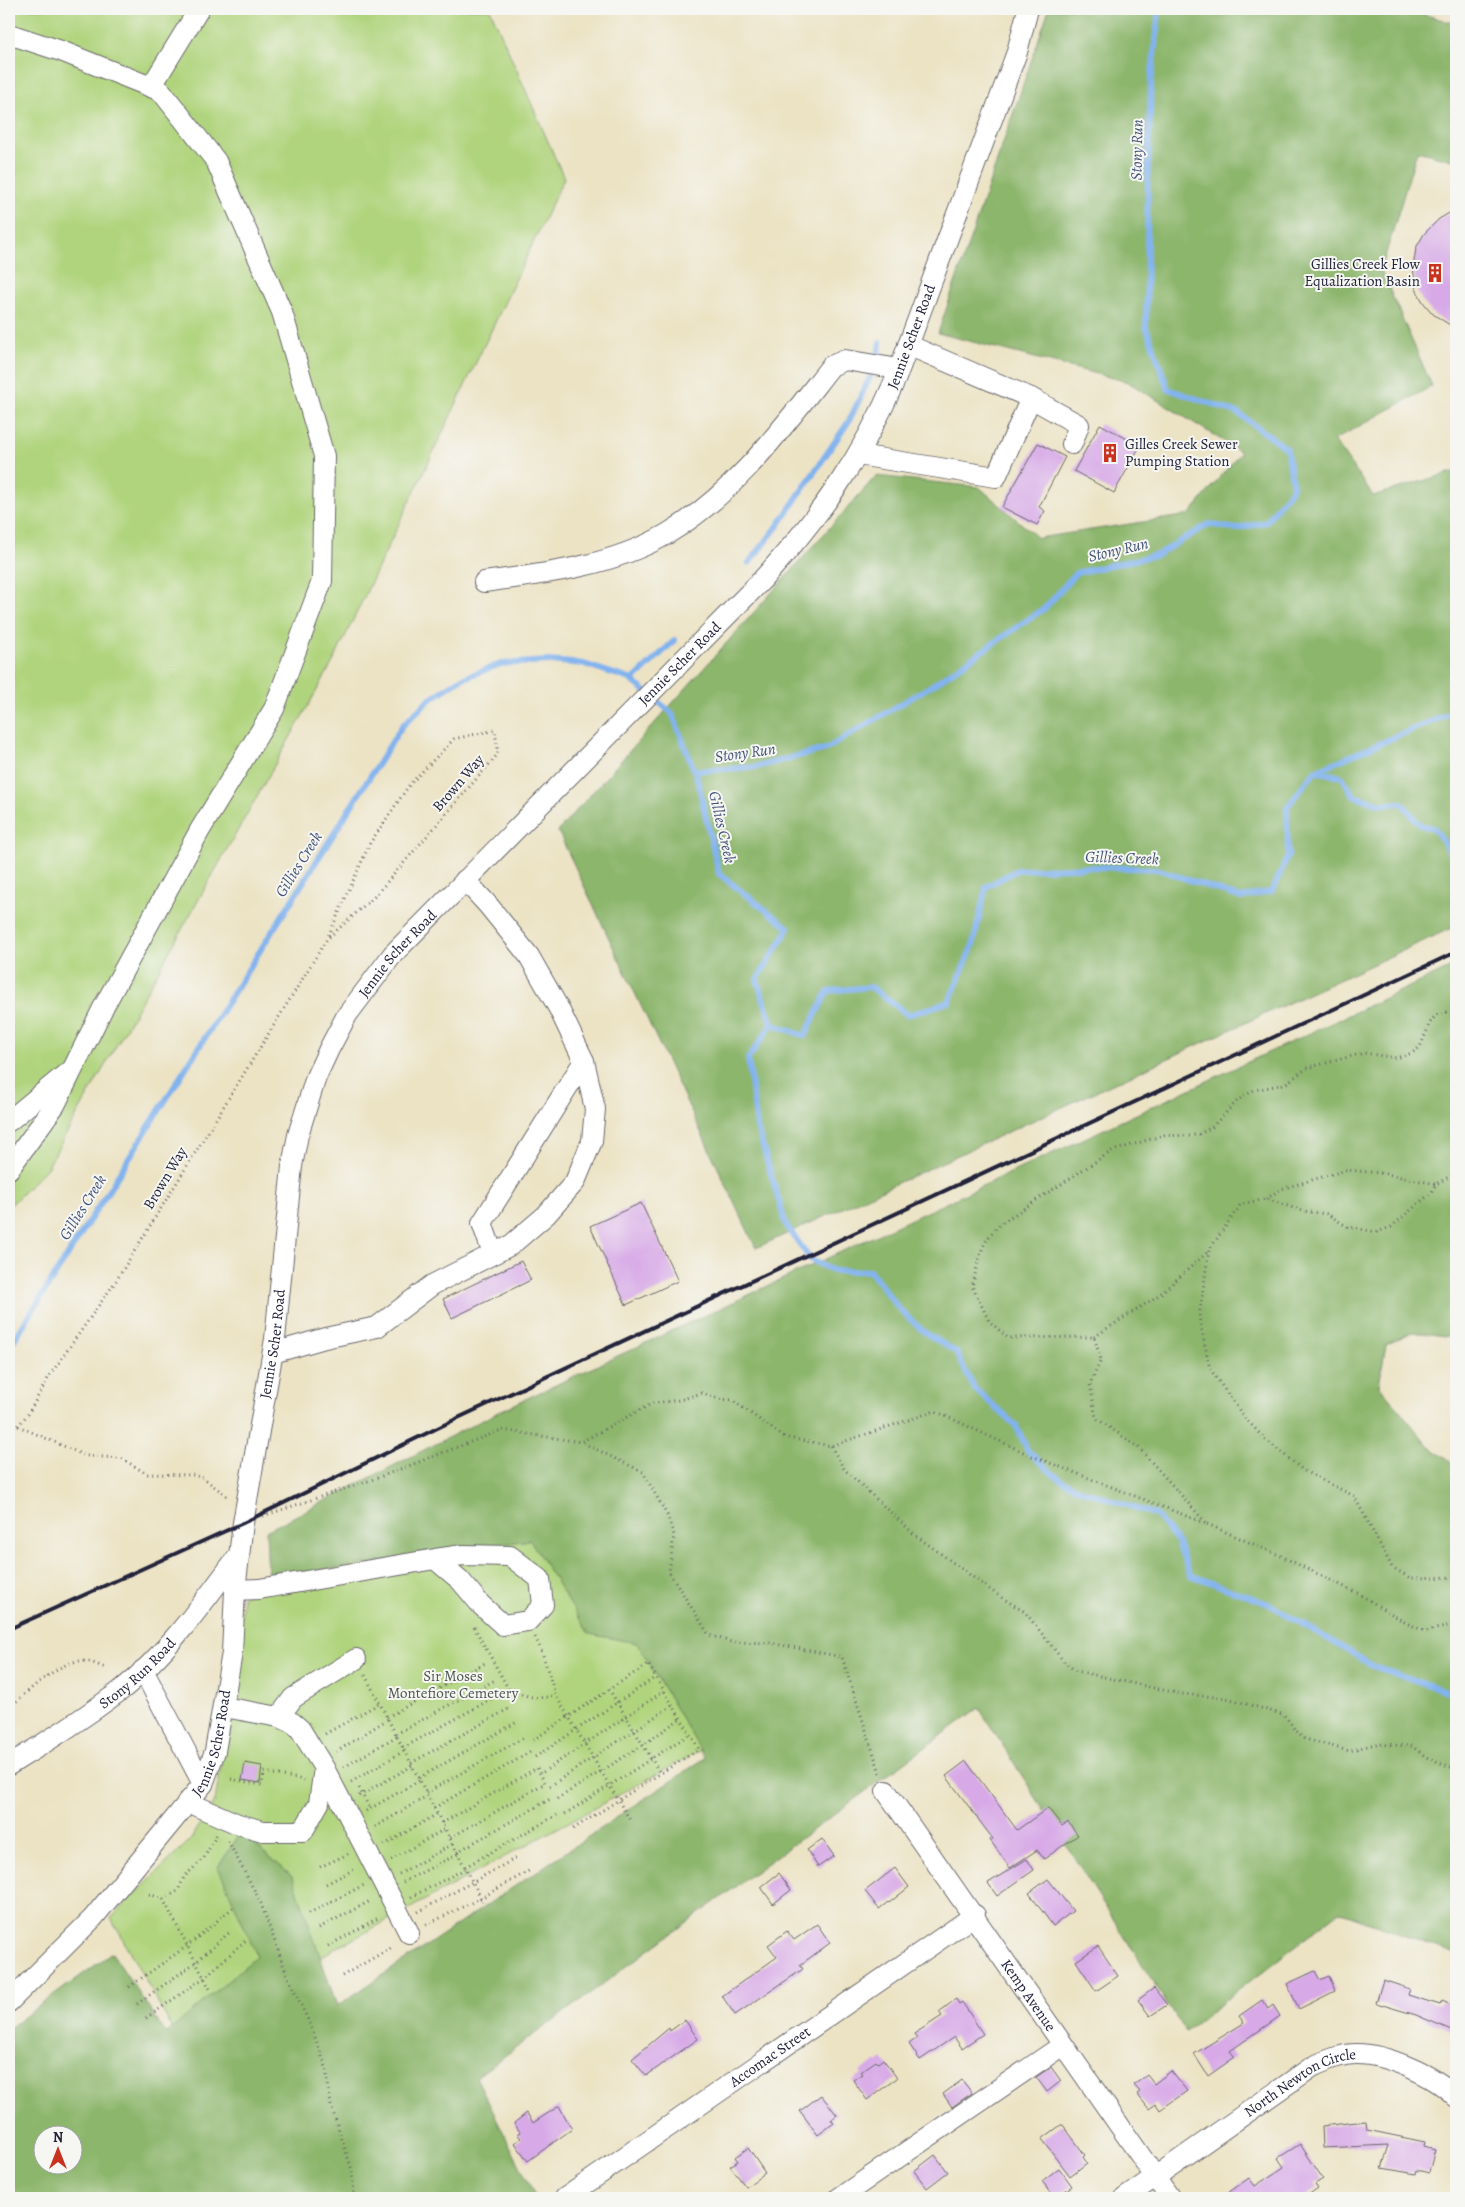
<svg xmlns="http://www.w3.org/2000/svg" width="1465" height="2207" viewBox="0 0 1465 2207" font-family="Alegreya,serif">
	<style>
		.green { fill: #b0d47d; stroke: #697b5c }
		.forest { fill: #8cb66c; stroke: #576c54; fill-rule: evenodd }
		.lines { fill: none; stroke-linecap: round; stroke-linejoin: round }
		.stream { stroke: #82b3ee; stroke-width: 6 }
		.building { fill: #d7a9e7 }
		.minor-casing { stroke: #69666b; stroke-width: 22 }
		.path { stroke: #69666b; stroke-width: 3; stroke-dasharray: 1 4; stroke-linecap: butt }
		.minor { stroke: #fff; stroke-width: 20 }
		.rail { stroke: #22223b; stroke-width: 4 }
		.labels { text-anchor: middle; stroke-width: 4; stroke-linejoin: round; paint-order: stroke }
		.poi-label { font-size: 15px; fill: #22223b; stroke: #f6f6f2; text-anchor: end }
		.street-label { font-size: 15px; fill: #22223b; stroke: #f6f6f2 }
		.park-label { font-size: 15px; fill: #4d574f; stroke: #f6f6f2 }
		.water-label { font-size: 16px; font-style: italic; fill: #44557a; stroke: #f6f6f2 }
	</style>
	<rect width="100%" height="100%" fill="#f6f6f2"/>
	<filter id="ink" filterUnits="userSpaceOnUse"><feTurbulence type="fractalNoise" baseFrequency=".02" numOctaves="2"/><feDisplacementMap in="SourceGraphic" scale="10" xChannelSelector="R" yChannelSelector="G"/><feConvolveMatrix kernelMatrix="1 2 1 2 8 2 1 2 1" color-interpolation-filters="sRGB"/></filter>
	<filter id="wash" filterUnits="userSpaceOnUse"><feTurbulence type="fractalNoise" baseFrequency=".0096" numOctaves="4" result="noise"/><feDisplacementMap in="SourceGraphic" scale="20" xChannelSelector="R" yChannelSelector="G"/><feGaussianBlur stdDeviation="1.12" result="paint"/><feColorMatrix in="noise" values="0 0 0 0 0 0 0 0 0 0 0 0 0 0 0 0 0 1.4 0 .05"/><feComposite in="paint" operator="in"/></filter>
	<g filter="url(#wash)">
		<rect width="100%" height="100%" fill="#ece3c4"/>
		<!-- green -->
		<path class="green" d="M9,9H490L564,178L334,660L47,1168L9,1207Z
			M552,1430L722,1739L176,2035L111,1918L191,1839L215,1801L231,1708L243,1597Z"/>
		<!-- forest -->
		<path class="forest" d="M1049,9H1406L1456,24V161L1417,151L1381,270L1432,386L1334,440L1373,496L1456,471V926L756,1248L558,831L876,476L979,487L1038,538L1189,515L1241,452L1128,382L938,333Z
			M1456,965V1334L1455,1337L1412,1332L1386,1345L1379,1385L1428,1445L1456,1466V1954L1339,1912L1185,2032L979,1708L476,2077L536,2198H9V2028L112,1953L166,2034L257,1956L218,1867L241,1832L293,1877L337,2006L705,1758L637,1643L589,1634L530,1540L268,1578L266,1531L504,1409ZM42,2134H72V2164H42Z"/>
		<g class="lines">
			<!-- stream -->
			<path class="stream" d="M878,356L880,343
				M749,563L777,527L849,421L870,377
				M632,681L675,640
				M695,771L756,767L826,749L934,684L1045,608L1076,573L1157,555L1209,524L1235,529L1266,522L1293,487L1287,449L1238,413L1168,389L1146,327L1148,168L1151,84L1159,9
				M1316,771L1342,777L1354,796L1381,804L1402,803L1420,825L1434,828L1450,852L1456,864
				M772,1024L748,1059L757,1127L786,1225L811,1260L834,1271H870L900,1310L924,1332L956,1352L974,1388L1016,1426L1028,1451L1054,1475L1076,1488L1156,1515L1178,1543L1190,1575L1269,1604L1375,1667L1456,1694
				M9,1348L402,726L429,700L461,679L501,664L548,661L584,664L630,679L672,713L697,778L719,874L789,928L757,980L772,1024L805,1036L828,991L871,987L908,1015L949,1002L973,945L986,887L1017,870L1096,867L1157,869L1241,898L1272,891L1288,856L1287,807L1315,771L1456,711"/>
		</g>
		<g id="blocks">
			<!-- building -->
			<path class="building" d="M1456,209V329L1433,314L1423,302L1416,289L1413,268L1416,248L1424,234L1439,219Z
				M1100,424L1140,446L1114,493L1074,471Z
				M1038,443L1065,457L1039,507L1045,511L1037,525L1002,507Z
				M641,1203L678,1281L626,1305L590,1226Z
				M521,1261L531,1280L452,1318L443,1299Z
				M966,1761L1017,1830L1048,1808L1062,1826L1068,1822L1078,1835L1044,1859L1037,1850L1010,1868L990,1840L993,1839L946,1776Z
				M245,1763L262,1766L260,1783L242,1780Z
				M822,1839L834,1856L818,1867L807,1850Z
				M1027,1859L1034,1870L997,1896L988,1883Z
				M895,1868L909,1887L889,1903L888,1902L879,1909L865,1891Z
				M779,1873L791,1890L773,1904L761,1887Z
				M1048,1879L1073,1911L1053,1926L1029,1893Z
				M817,1924L830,1943L800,1965L803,1969L735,2015L722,1996L777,1957L768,1945L787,1931L794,1940Z
				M1098,1946L1118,1976L1096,1991L1076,1961Z
				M1315,1971L1320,1980L1329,1976L1335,1991L1299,2009L1287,1984Z
				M1383,1980L1410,1989L1408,1995L1440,2005L1442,2001L1456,2007V2032L1416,2015L1376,2003Z
				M1154,1988L1167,2005L1150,2016L1138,2000Z
				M956,1999L959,2004L962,2002L983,2034L962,2048L954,2037L920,2060L909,2044L917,2038L914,2034L942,2016L939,2012Z
				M1262,2000L1268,2009L1273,2005L1280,2016L1230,2051L1235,2057L1208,2076L1194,2054L1244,2023L1239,2016Z
				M685,2020L698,2039L646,2076L632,2059L669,2028L670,2031Z
				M883,2059L897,2078L867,2100L853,2080L862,2074L860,2072L876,2061L878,2063Z
				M1051,2067L1061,2081L1047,2092L1036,2077Z
				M1171,2071L1187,2091L1160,2110L1156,2104L1149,2109L1137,2094L1140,2092L1134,2085L1147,2075L1154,2084Z
				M962,2080L972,2093L952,2107L943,2094Z
				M821,2095L837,2115L831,2120L834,2123L818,2135L800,2111Z
				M559,2106L572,2129L528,2161L515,2143L521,2138L517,2134L520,2132L514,2123L527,2113L533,2123Z
				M1366,2121L1367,2130L1425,2142L1424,2146L1435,2149L1429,2173L1417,2170L1416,2174L1382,2168L1389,2145L1323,2148L1322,2126Z
				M1061,2125H1063L1085,2155L1083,2157L1087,2163L1070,2176L1042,2139Z
				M1300,2144L1323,2179L1315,2184L1318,2188L1304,2198H1221L1249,2178L1255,2186L1284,2167L1278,2158Z
				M748,2148L765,2173L746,2187L730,2166L738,2161L735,2157Z
				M935,2155L948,2172L927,2188L914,2171Z
				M1059,2168L1072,2186L1055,2198L1042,2181Z"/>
		</g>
	</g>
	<g filter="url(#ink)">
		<use href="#blocks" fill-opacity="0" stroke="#69666b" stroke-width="1"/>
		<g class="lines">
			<!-- minor casing -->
			<g class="minor-casing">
				<g id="minor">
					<path d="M9,34L61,51L161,91L216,161L282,312L324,456L322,581L274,709L200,830L103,1008L55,1105L9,1169"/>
					<path d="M151,87L199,9"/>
					<path d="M908,345L1031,398L1079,425L1072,444"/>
					<path d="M858,455L996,477L1031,398"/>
					<path d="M484,582C546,574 612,566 667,534C735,494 783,427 831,366L845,360L899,369"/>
					<path d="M9,1121L67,1073"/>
					<path d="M493,1254L482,1223L584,1061"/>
					<path d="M273,1353L325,1338L377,1327L432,1285L511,1245L546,1215L575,1182L592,1141L595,1109L584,1061L558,1007L529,956L488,905L465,880"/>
					<path d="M235,1590L259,1589L435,1559L463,1555L510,1556L540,1579L543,1605L528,1621L503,1625L481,1605L460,1580L435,1559"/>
					<path d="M143,1670L203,1784"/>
					<path d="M279,1717L293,1698L356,1659"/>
					<path id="s1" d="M9,1765C47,1742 85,1717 120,1691C165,1656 204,1602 238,1556"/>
					<path d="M324,1768L409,1933"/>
					<path id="s2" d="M886,1791L1170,2198"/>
					<path d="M187,1802L238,1824L263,1831H303L319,1803L324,1768L300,1729L293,1723L279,1717L224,1707"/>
					<path id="s3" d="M9,2002L93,1918L203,1784L215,1751L232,1653L235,1590L243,1523L275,1339L292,1166L298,1135L316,1077L329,1049L347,1015L393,954L762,580C820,516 862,458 896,378L1017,52L1028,9"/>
					<path id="s4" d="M565,2198L975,1915"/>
					<path d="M839,2198L1063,2045"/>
					<path id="s5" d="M1125,2198L1312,2067C1327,2060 1341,2054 1357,2054C1386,2054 1436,2076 1456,2097"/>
				</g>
			</g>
			<!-- path -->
			<path class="path" d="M1456,1173L1436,1184L1432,1192L1391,1227L1377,1232L1348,1227L1327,1214L1303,1211L1266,1199L1241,1204L1209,1250L1199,1317L1210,1369L1244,1417L1265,1439L1304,1471L1354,1496L1392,1567L1410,1578L1456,1577
				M1266,1199L1281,1189L1346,1170L1381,1173L1436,1184
				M1094,1337L1159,1295L1209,1251
				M18,1426L28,1414L50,1375L116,1281L327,939L375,896L498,754L495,730L454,739L410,784L370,843L327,939
				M9,1430L18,1426L86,1456L121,1458L147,1474L194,1475L203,1478L227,1496
				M831,1446L844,1469L915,1535L999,1596L1025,1612L1065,1663L1076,1671L1182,1694L1227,1698L1284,1715L1302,1738L1349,1751L1375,1744L1412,1746L1426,1757L1456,1769
				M263,1516L377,1478L502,1430L581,1442
				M1207,1524L1281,1556L1359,1594L1406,1623L1425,1631L1456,1625
				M474,1627L509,1690C524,1695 540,1702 555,1694
				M535,1637L542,1652L555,1694L630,1820
				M365,1675L483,1902
				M609,1689L660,1773
				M9,1708C25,1694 59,1661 81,1661C90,1661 99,1665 107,1669
				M387,1717L485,1663
				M325,1734L380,1703
				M396,1734L495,1680
				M533,1740L648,1664L699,1749L573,1829
				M403,1748L502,1693
				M336,1752L388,1719
				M535,1757L656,1677
				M411,1763L510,1708
				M344,1767L397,1736
				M543,1772L664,1691
				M880,1773L842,1657L771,1643L731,1642L709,1635L669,1572L674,1535L667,1515L643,1472L581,1442L653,1403L680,1400L702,1393L719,1399L732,1400L784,1437L831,1446L935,1411L1032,1456L1207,1524L1138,1447L1096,1418L1090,1384L1101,1360L1094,1337L1008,1338L989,1321L972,1286C980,1258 979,1242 1003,1222L1112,1151L1164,1135L1190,1136L1199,1134L1212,1127L1238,1100L1254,1090L1285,1084L1307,1068L1364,1053L1396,1058L1412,1053L1420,1047L1430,1023L1436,1015L1444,1012L1456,1013
				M419,1778L517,1722
				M231,1779L262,1785L264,1772L304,1780
				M351,1782L404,1751
				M550,1786L673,1705
				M359,1788L370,1809
				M426,1793L525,1737
				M359,1796L412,1766
				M557,1799L643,1745L681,1718
				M434,1808L532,1751
				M366,1811L420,1780
				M565,1814L690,1734
				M442,1823L537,1768L545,1783L450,1838
				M375,1827L427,1796
				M228,1841L260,1901L287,1975L310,2024L326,2067L331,2106L352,2170L354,2198
				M384,1845L437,1814
				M457,1852L552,1798
				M391,1860L445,1829
				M320,1867L348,1854
				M465,1867L557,1815
				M399,1874L453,1844
				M403,1882L458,1854
				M326,1884L355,1869
				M149,1894L163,1899L211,1991
				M411,1897L465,1869
				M163,1899L178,1891L184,1877L204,1858L217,1834
				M418,1912L518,1857
				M309,1913L364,1885
				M426,1925L481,1898L532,1869
				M319,1928L372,1900
				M328,1946L380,1917
				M342,1976L394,1946
				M129,1987L187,1946L235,1906
				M137,2004L196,1962L231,1931
				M146,2018L204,1978L247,1939"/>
			<!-- minor -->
			<use href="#minor" class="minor"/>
			<!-- rail -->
			<path class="rail" d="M9,1629L243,1523L458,1418L1456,952"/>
		</g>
	</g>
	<!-- icons -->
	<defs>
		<g id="building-bare" transform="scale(1.5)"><path d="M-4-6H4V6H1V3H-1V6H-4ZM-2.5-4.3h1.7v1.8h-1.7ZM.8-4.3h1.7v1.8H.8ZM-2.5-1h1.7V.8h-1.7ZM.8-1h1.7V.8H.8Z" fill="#c8321e" stroke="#f6f6f2" stroke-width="2.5" paint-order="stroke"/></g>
	</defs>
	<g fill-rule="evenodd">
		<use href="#building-bare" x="1435" y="273"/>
		<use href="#building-bare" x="1110" y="453"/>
	</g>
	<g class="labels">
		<!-- poi labels -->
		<g class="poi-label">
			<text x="1420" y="269">Gillies Creek Flow<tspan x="1420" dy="17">Equalization Basin</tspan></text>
			<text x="1125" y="449" text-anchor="start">Gilles Creek Sewer<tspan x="1125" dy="17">Pumping Station</tspan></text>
		</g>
		<!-- street labels -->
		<g class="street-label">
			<text dy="5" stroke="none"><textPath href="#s3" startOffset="1969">Jennie Scher Road</textPath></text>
			<text dy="5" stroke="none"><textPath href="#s3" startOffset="1564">Jennie Scher Road</textPath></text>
			<text transform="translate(458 783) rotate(-49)" y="5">Brown Way</text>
			<text dy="5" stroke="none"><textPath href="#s3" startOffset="1159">Jennie Scher Road</textPath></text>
			<text transform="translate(165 1178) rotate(-59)" y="5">Brown Way</text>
			<text dy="5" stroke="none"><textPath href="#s3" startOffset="739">Jennie Scher Road</textPath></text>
			<text dy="5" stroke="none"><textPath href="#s1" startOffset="158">Stony Run Road</textPath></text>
			<text dy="5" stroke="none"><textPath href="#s3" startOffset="334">Jennie Scher Road</textPath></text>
			<text dy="5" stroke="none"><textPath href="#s2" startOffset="249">Kemp Avenue</textPath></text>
			<text dy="5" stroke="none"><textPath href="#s4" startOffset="249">Accomac Street</textPath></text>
			<text dy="5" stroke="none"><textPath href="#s5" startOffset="211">North Newton Circle</textPath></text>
		</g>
		<!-- park labels -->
		<g class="park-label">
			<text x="453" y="1681">Sir Moses<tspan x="453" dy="17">Montefiore Cemetery</tspan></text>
		</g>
		<!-- water labels -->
		<g class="water-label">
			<text transform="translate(1136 150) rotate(-89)" y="6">Stony Run</text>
			<text transform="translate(1118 549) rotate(-13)" y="6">Stony Run</text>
			<text transform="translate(745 752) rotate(-8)" y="6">Stony Run</text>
			<text transform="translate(723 827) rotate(77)" y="6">Gillies Creek</text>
			<text transform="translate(1122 857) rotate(2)" y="6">Gillies Creek</text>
			<text transform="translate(298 864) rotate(-58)" y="6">Gillies Creek</text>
			<text transform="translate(82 1207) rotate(-58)" y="6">Gillies Creek</text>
		</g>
	</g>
	<!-- margin -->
	<rect width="1465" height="2207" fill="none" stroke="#f6f6f2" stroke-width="30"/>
	<!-- north arrow -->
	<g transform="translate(58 2150)"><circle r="24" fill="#f6f6f2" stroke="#a1a1a9"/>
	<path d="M0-4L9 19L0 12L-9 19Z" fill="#c8321e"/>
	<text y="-8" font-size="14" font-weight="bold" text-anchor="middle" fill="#22223b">N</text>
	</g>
</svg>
